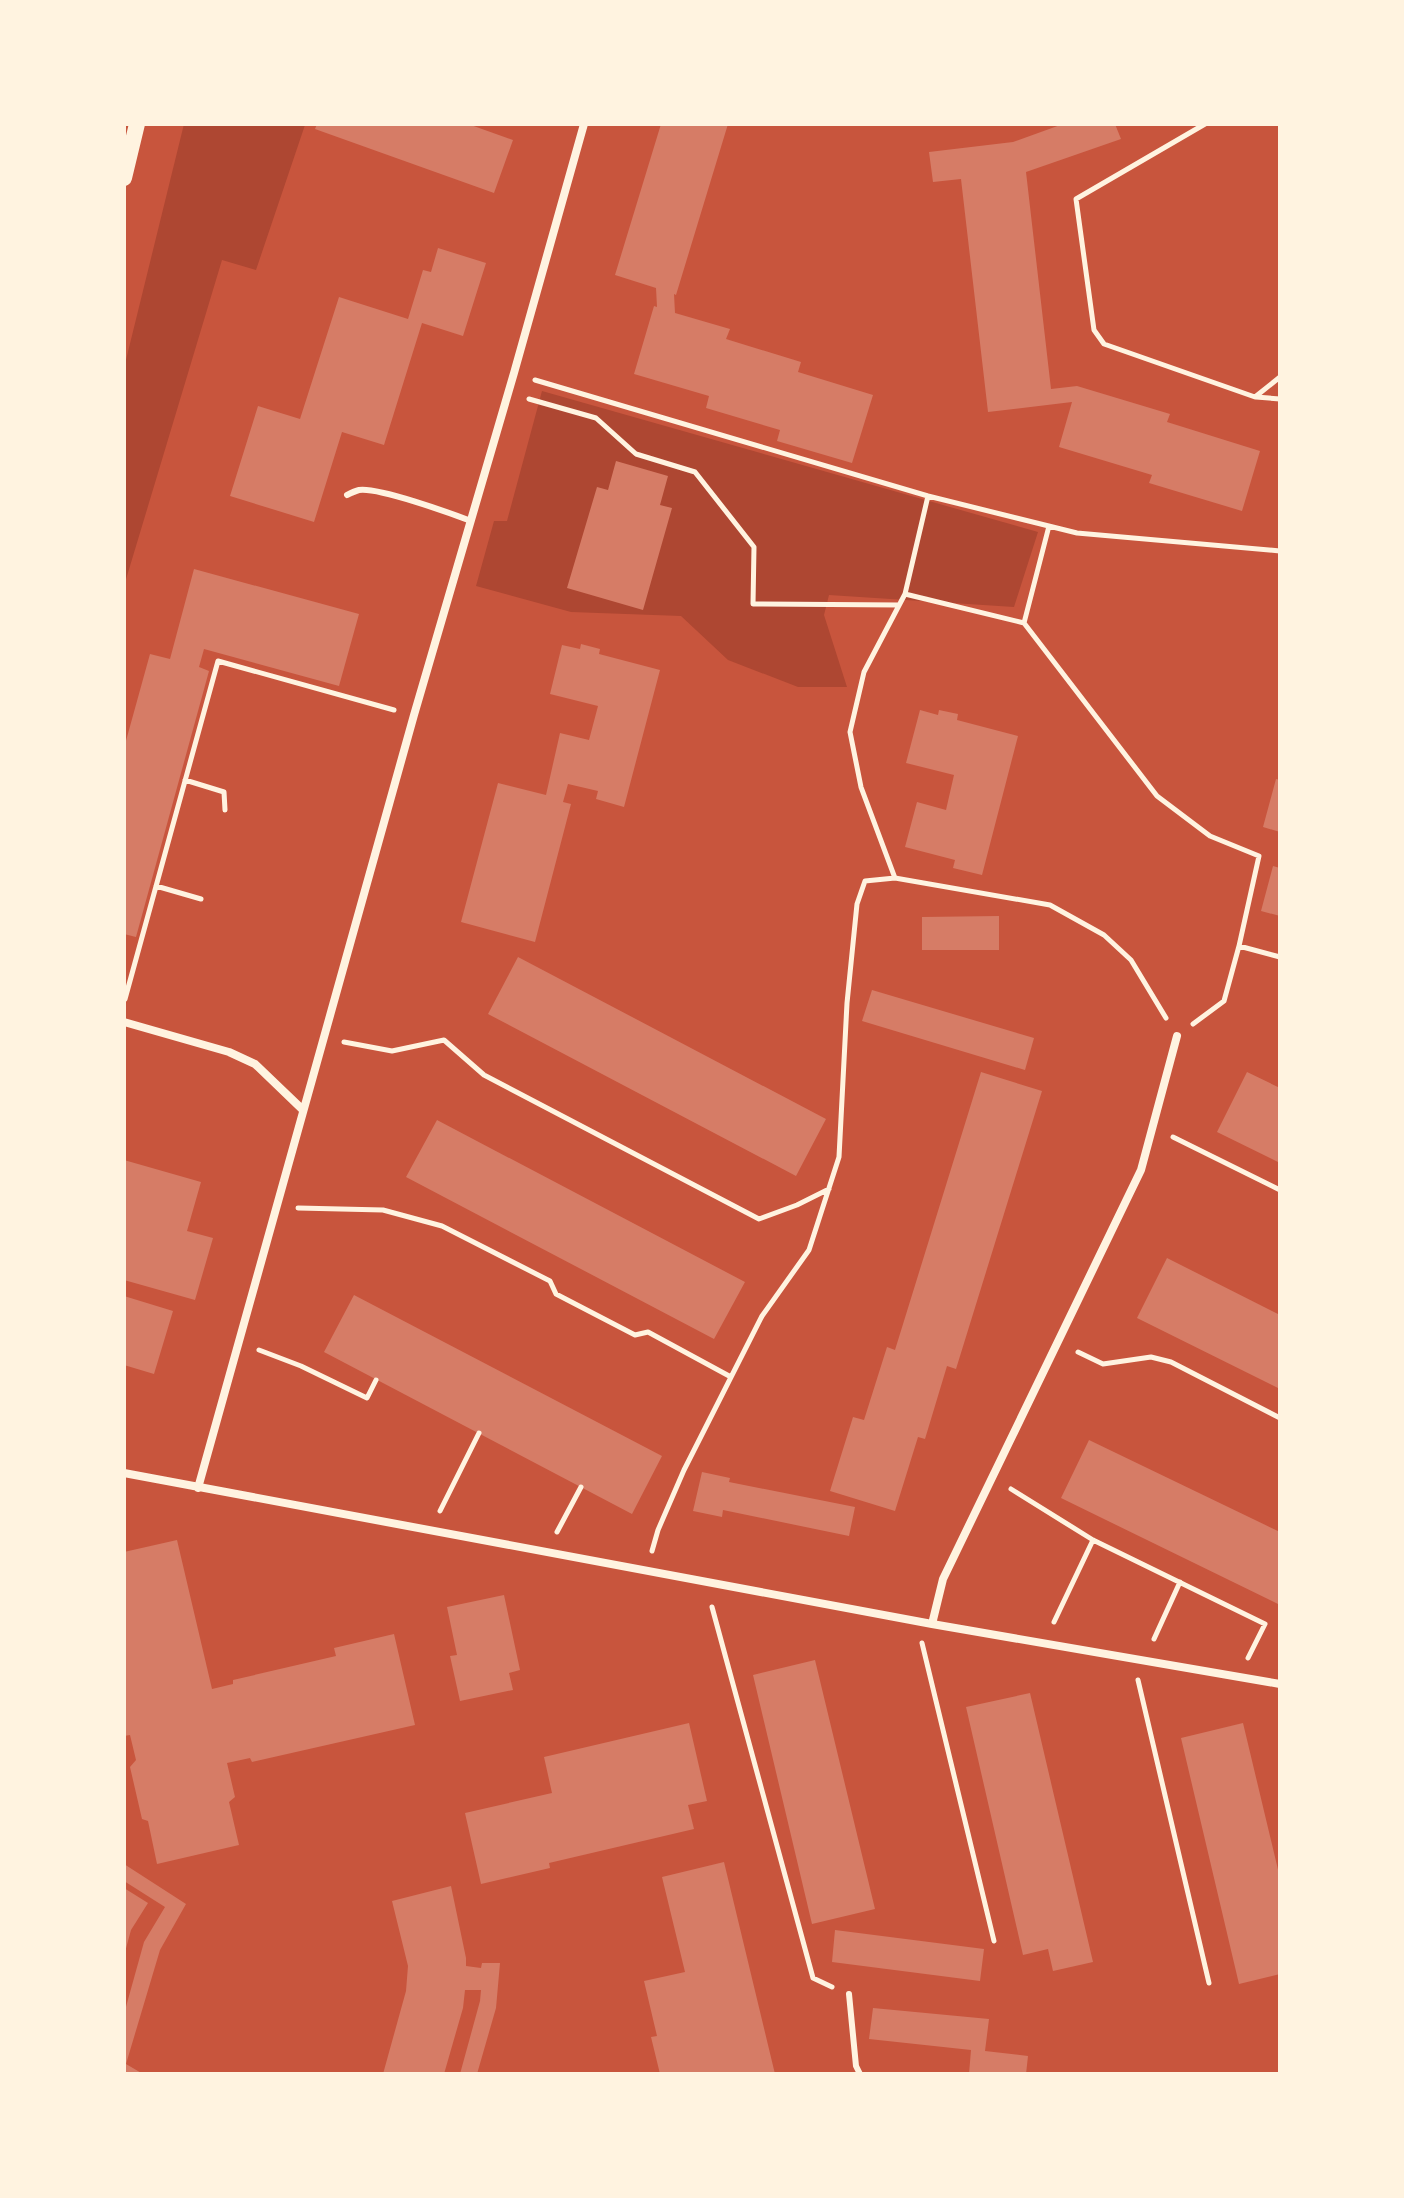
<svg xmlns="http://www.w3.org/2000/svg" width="1404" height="2198" viewBox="0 0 1404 2198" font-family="'PT Sans',sans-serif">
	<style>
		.green { fill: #ae4732 }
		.building { fill: #d67c66 }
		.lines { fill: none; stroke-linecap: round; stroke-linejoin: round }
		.path { stroke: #fff3e0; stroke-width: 5 }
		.service { stroke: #fff3e0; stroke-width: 6 }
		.minor { stroke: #fff3e0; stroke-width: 8 }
		.secondary { stroke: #fff3e0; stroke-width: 16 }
	</style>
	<rect width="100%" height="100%" fill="#c8553d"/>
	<!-- green -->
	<path class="green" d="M184,124L305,125L256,270L222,260L124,586V368Z
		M542,391L1038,532L1014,607L829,595L824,615L847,687H798L728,660L681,616L571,612L476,586L494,521H507Z"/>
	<!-- building -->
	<path class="building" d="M317,124H468L513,140L494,193L315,129Z
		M661,124H728L676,295L674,294L675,313L730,329L726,339L801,362L798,372L873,395L852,463L777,441L780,430L706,408L709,396L634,374L654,306L657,307L656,288L615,275Z
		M1063,124H1115L1121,139L1026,172L1051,389L1077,386L1170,414L1167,422L1260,451L1242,511L1149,483L1152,475L1059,447L1072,402L988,412L961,179L933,182L929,152L1013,142Z
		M438,248L486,263L463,336L422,323L384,445L342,432L314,522L230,496L258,406L300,419L339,297L408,319L423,270L431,272Z
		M616,461L668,476L660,505L672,508L643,610L567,588L597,487L608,490Z
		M194,569L359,614L339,686L204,649L199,667L209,671L136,937L124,934V748L150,654L170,659Z
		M581,644L600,649L599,654L660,670L624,807L596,799L598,791L568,784L563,802L571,804L535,942L461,922L498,783L546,795L560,733L589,740L598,706L550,694L562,645L580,649Z
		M920,710L938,715L939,710L958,714L957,720L1018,736L982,875L953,868L955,860L905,847L917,802L946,810L954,775L906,763Z
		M1276,779L1280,780V832L1263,827Z
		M1273,866L1280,868V916L1261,911Z
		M999,916V950H922V917Z
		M518,957L826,1119L796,1176L488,1014Z
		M872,990L1034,1038L1025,1070L862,1021Z
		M981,1072L1042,1091L956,1369L947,1366L925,1439L918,1437L895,1511L830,1491L853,1417L864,1420L887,1347L895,1350Z
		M1247,1072L1280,1088V1163L1217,1132Z
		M437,1120L745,1282L714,1339L406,1177Z
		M124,1160L201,1182L187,1231L213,1238L195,1300L124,1280Z
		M1167,1258L1280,1315V1389L1137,1318Z
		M354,1295L662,1456L632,1514L324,1352Z
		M124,1296L173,1311L154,1374L124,1365Z
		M1089,1440L1280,1532V1605L1061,1498Z
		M702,1472L730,1478L729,1482L855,1507L849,1536L723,1510L722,1517L693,1511Z
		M177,1540L212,1689L233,1684V1680L336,1656L334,1648L394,1634L415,1725L252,1762L250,1758L227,1763L235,1797L229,1802L239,1845L157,1864L148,1821L142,1819L130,1767L136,1760L130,1735L124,1736V1552Z
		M504,1595L520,1670L509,1673L513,1690L460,1701L450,1656L457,1655L447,1607Z
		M815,1660L875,1909L812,1924L753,1675Z
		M1030,1693L1093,1962L1053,1971L1048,1949L1023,1955L966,1707Z
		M689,1723L707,1801L688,1805L694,1829L549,1863L550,1868L481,1884L465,1813L552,1793L544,1757Z
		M1243,1723L1280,1878V1974L1239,1984L1181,1738Z
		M724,1862L775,2074H660L651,2037L657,2036L644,1981L685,1972L662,1877Z
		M124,1864L186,1904L160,1950L126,2064L143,2074H124V2014L144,1942L165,1907L124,1881Z
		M451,1886L466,1958V1966L481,1968L482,1963H500L496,2008L477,2074H460L480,2001L481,1990H465L463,2008L444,2074H383L406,1991L408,1966L392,1901Z
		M124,1888L148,1903L131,1930L125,1952Z
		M835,1930L984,1949L980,1981L832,1962Z
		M873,2008L989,2019L985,2051L1028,2056L1026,2074H969L971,2050L869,2039Z"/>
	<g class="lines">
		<!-- path -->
		<path class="path" d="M1205,124L1076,199L1094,330L1104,344L1255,397L1280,377
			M535,380L928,496L1077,533L1280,551
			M1256,397L1280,399
			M529,399L596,418L636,454L695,472L754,547L753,604L899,605
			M928,496L905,594L864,672L850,732L861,787L895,878L1050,905L1104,935L1131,960L1166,1018
			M905,594L1024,623L1157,796L1210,836L1259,856L1239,946
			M1024,623L1049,526
			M185,780L224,792L225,810
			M156,886L201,899
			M125,999L218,661L394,710
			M1193,1024L1224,1001L1239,946L1280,957
			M344,1042L392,1051L444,1040L484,1075L759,1219L797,1205L829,1189
			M1173,1137L1280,1190
			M298,1208L383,1210L442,1226L550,1281L556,1294L635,1335L648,1332L731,1377
			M259,1350L301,1366L367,1398L376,1380
			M1078,1352L1103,1364L1151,1357L1171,1362L1280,1418
			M1011,1489L1093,1540L1265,1624L1248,1658
			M440,1511L479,1433
			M557,1532L581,1487
			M652,1551L658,1530L684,1470L762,1316L809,1250L839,1157L847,1003L857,904L865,881L895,878
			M712,1607L813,1978L832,1987
			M1054,1622L1093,1540
			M1154,1639L1180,1582
			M922,1643L994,1941
			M1138,1680L1209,1983"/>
		<!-- service -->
		<path class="service" d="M347,495C351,493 355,491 359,490C378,487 450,513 471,521
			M849,1994L856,2066L860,2074"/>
		<!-- minor -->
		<path class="minor" d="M124,1022L229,1052L255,1064L303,1110
			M124,1473L932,1624L1280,1684
			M198,1488L414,715L514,373L584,124
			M932,1624L943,1579L1141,1170L1177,1036"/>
		<!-- secondary -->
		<path class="secondary" d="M124,178L137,124"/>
	</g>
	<!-- border -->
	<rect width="1404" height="2198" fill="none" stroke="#fff3e0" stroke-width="252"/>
</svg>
